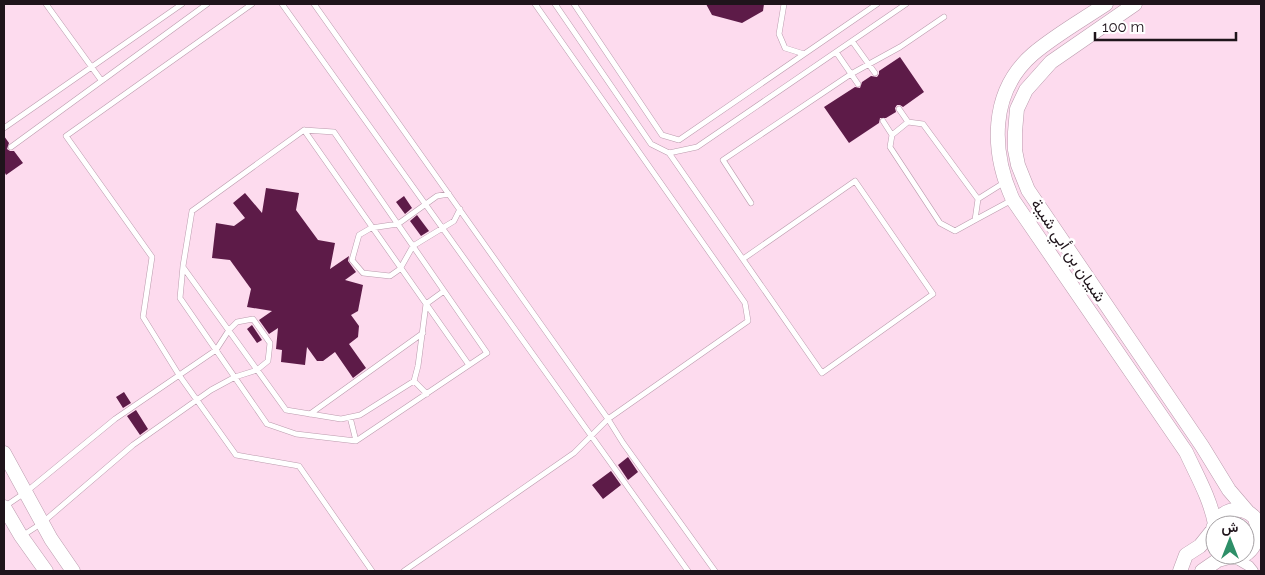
<svg xmlns="http://www.w3.org/2000/svg" width="1265" height="575" viewBox="0 0 1265 575" font-family="Raleway,Vazirmatn,sans-serif">
	<style>
		.building { fill: #5d1b48 }
		.lines { fill: none; stroke-linecap: round; stroke-linejoin: round }
		.lane-casing { stroke: #bb9bad; stroke-width: 6 }
		.street-casing { stroke: #bb9bad; stroke-width: 11 }
		.secondary-casing { stroke: #bb9bad; stroke-width: 15 }
		.lane { stroke: #fff; stroke-width: 5 }
		.street { stroke: #fff; stroke-width: 10 }
		.secondary { stroke: #fff; stroke-width: 14 }
		.labels { text-anchor: middle; stroke-width: 5; stroke-linejoin: round; paint-order: stroke }
		.street-label { font-size: 16px; fill: #1f141b; stroke: #fff }
	</style>
	<rect width="100%" height="100%" fill="#fddbee"/>
	<!-- building -->
	<path class="building" d="M706,4H764L763,11L742,23L712,15Z
		M900,57L924,92L903,107L900,105H897L895,108L896,112L886,118H880L879,123L849,143L824,107L855,87L860,88L862,82L871,76L877,77L879,74V71Z
		M4,136L9,143L7,149L10,151H14L23,163L6,175L4,171Z
		M266,188L299,193L296,210L318,240L335,243L330,269L349,256L348,261L356,272L345,280L363,285L358,311L351,315L359,326L358,337L349,344L366,368L353,378L335,352L323,361H317L307,347L305,365L281,362L282,350L276,349L278,328L269,334L259,320L272,311L247,307L251,289L230,260L212,258L216,223L234,226L245,218L233,203L245,193L262,213Z
		M404,196L412,208L405,214L396,202Z
		M417,215L429,231L421,236L410,221Z
		M252,325L262,340L257,343L247,329Z
		M124,392L131,403L123,408L116,397Z
		M136,410L148,429L140,435L127,416Z
		M628,457L638,472L628,480L618,465Z
		M611,471L621,485L603,499L592,485Z"/>
	<g class="lines">
		<!-- lane casing -->
		<g class="lane-casing">
			<path id="lane" d="M46,4L101,80
				M252,4L66,136L152,257L143,317L179,375L236,455L299,466L372,571
				M282,4L688,571
				M314,4L608,419L623,443L715,571
				M555,4L651,144L669,153L697,147L906,4
				M574,4L662,135L679,140L877,4
				M784,4L779,34L785,48L804,54
				M852,41L875,73
				M836,52L858,84
				M899,109L908,122
				M883,121L892,135
				M908,122L923,124L978,199L975,220L955,231L940,223L890,147L892,135Z
				M4,128L182,4
				M304,130L334,132L487,353L356,441L296,434L267,424L180,298L183,266L192,211Z
				M304,130L469,365
				M11,147L207,4
				M669,153L822,373L933,294L855,181L743,259
				M449,194L437,196L398,224L371,228L359,235L352,260L363,273L390,276L400,269L413,246L454,221L460,209
				M978,199L1005,182
				M751,203L723,160L851,74L900,47L944,17
				M975,220L1012,200
				M183,267L286,410L341,419L360,415L414,381L418,366L426,304L444,291
				M414,381L427,394
				M310,414L423,333
				M350,417L356,441
				M4,507L26,492L115,419L216,350L229,330L237,322L253,319L270,343L268,361L257,370L235,377L211,390L133,445L42,523L22,536
				M404,571L574,453L608,419L748,321L745,303L535,4"/>
		</g>
		<!-- street casing -->
		<g class="street-casing">
			<path id="street" d="M1237,559L1249,566L1253,571"/>
		</g>
		<!-- secondary casing -->
		<g class="secondary-casing">
			<path id="secondary" d="M1106,4C1082,20 1054,36 1033,54C989,92 991,152 1013,200L1186,452C1197,476 1210,498 1215,524
				M1135,4L1051,62L1026,90L1017,109L1015,132V150L1018,165L1028,190L1202,446L1229,490L1247,511
				M4,453L51,539L73,571
				M4,507L21,536L46,571
				M1215,545C1203,520 1235,498 1254,517C1265,537 1249,566 1224,555
				M1180,571L1186,555L1200,546L1212,531
				M1202,571L1218,560L1229,557"/>
		</g>
		<!-- lane -->
		<use href="#lane" class="lane"/>
		<!-- street -->
		<use href="#street" class="street"/>
		<!-- secondary -->
		<use href="#secondary" class="secondary"/>
	</g>
	<g class="labels">
		<!-- street labels -->
		<g class="street-label">
			<text transform="translate(1069 250) rotate(56)" y="6">شيبان بن أبي شيبة</text>
		</g>
	</g>
	<!-- border -->
	<rect width="1265" height="575" fill="none" stroke="#1f141b" stroke-width="10"/>
	<!-- north arrow -->
	<g transform="translate(1230 540)"><circle r="24" fill="#ffffff" stroke="#a5a1a4"/>
	<path d="M0-4L9 19L0 12L-9 19Z" fill="#2e8f68"/>
	<text y="-8" font-size="14" font-weight="bold" text-anchor="middle" fill="#1f141b">ش</text>
	</g>
	<!-- scale -->
	<path d="M1095 32v8h141v-8" fill="none" stroke="#1f141b" stroke-width="2.5"/>
	<text x="1102" y="32" font-size="15" fill="#1f141b" stroke="#ffffff" stroke-width="4" paint-order="stroke">100 m</text>
</svg>
